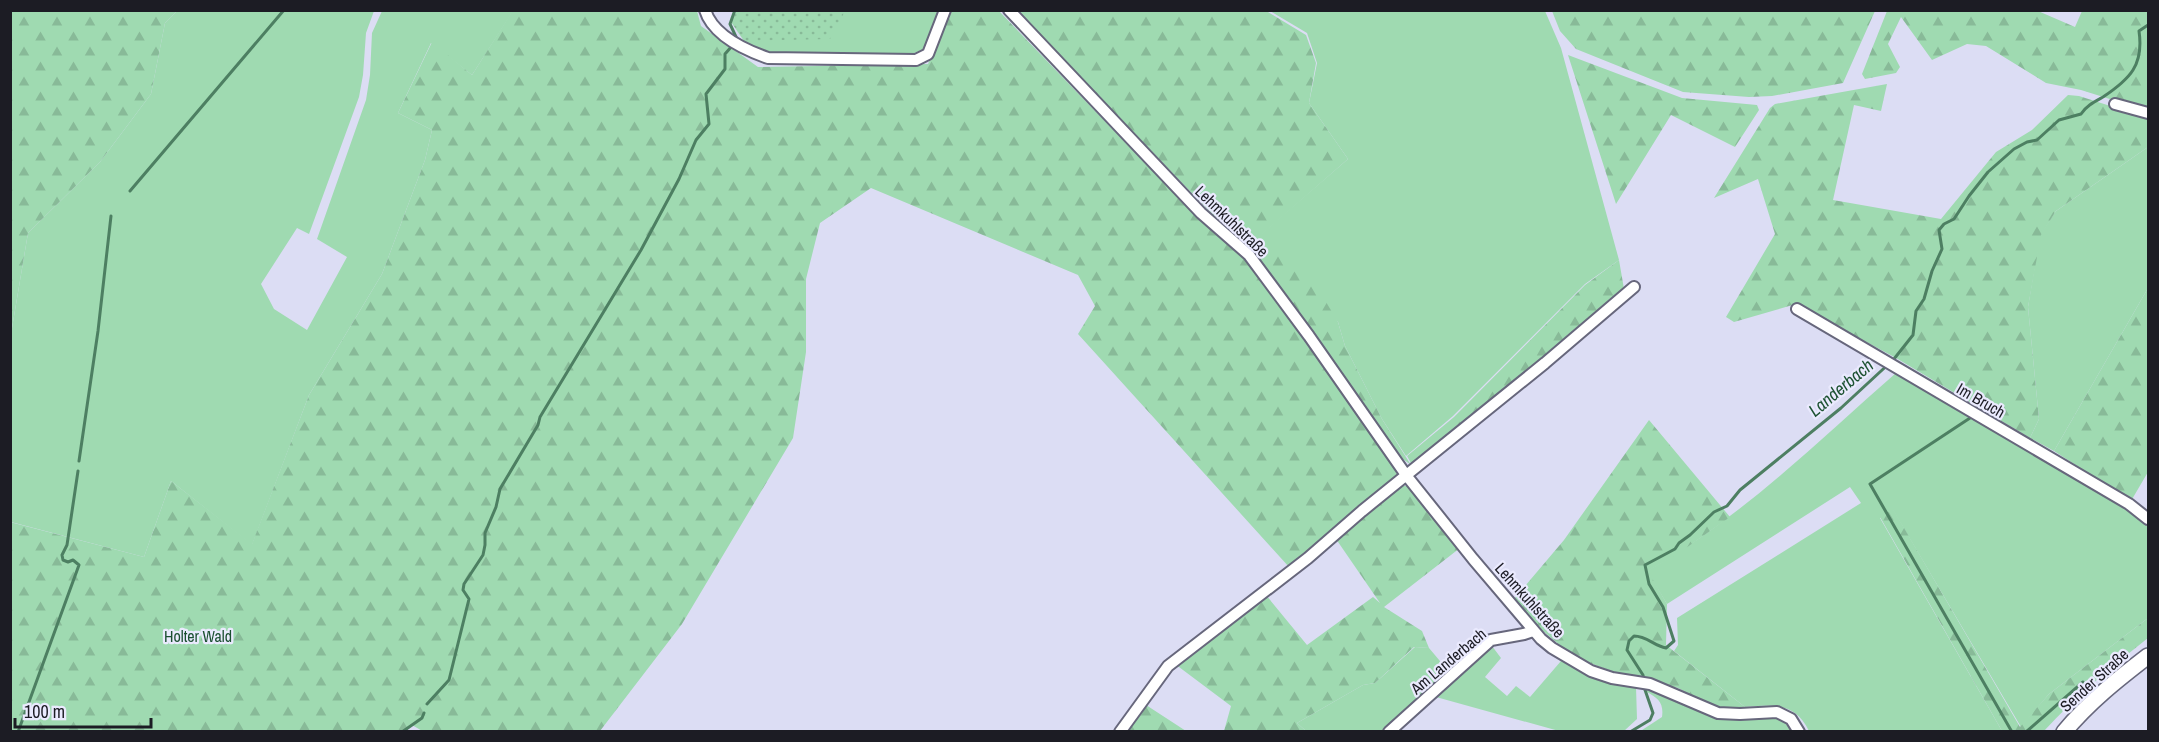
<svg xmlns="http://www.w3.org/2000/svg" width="2159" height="742" viewBox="0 0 2159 742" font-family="'Archivo Narrow',sans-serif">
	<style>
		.grass { fill: #9fdab1 }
		.forest { fill: url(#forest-firs) }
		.park { fill: url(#park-dots) }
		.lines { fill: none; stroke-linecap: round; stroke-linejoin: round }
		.stream { stroke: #4d7f62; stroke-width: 3 }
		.street-casing { stroke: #67677c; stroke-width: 14 }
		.secondary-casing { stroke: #67677c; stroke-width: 18 }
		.street { stroke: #fff; stroke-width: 10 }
		.secondary { stroke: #fff; stroke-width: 15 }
		.labels { text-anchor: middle; stroke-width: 4.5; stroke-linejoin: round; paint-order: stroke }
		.street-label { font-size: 16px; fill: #1c1c24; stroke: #eaeafe }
		.park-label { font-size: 16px; fill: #1a4f30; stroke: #eaeafe }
		.water-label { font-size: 18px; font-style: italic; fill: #1e5333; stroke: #eaeafe }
	</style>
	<defs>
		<pattern id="forest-firs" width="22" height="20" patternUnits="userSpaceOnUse" patternTransform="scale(1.5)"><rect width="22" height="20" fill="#9fdab1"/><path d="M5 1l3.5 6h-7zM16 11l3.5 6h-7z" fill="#88ba98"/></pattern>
		<pattern id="park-dots" width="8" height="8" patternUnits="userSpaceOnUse" patternTransform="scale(1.5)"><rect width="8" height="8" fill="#9fdab1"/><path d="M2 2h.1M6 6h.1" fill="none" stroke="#88ba98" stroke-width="1.8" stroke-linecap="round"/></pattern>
	</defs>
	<rect width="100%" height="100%" fill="#dcddf4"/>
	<!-- grass -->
	<path class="grass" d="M177,11H374L366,33L363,75L359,97L309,234L297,228L261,284L274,309L307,330L347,257L317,239L366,100L370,75L372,33L382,11H513L472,75L431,43L398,113L432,130L425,160L382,274L309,395L252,545L171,481L144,557L11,522V334L28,233L100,162L151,94L165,23Z
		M741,11H938L924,49L912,54L763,52L746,43L736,23Z
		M1270,11H1545L1561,48L1619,260L1585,284L1453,416L1406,456L1382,419L1345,346L1338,322L1260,235L1348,159L1309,103L1317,63L1307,33Z
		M2148,147V288L2054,451L2030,438L2039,419L2028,307L2040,235L2056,211Z
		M1896,373L2126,508L2148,527V618L2049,694L2021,727L1893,510L1880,518L2002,731H1809C1795,702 1773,705 1745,707L1674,651L1678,645L1677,618L1861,503L1850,487L1667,604L1647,571C1740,519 1816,443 1896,373Z
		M1492,646L1501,658L1485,677L1507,696L1516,686L1530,697L1561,661L1611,682L1636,687L1637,719L1624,731H1559L1436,697Z
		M1415,647L1429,648L1450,673L1386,731H1306L1297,723L1363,685L1375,683Z
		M1646,687L1715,716L1781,718L1795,732H1639L1662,717C1664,703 1658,698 1647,692Z"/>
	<!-- forest -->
	<path class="forest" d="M11,10L177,11L165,23L151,94L100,162L28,233L11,334Z
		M513,10L697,11L701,26L758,67L928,64L950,11H999L1198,218L1246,258L1305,337L1400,475L1289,567L1078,334L1095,306L1078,275L871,188L820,223L806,279V352L793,438L682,624L600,731L424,732L412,725L405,732L11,731L10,522L144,557L171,481L252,544L309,395L382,274L425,160L432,130L398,113L432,42L472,75Z
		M1017,11H1263L1268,12L1306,35L1316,63L1309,103L1348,159L1261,235L1317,287L1338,322L1345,346L1382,419L1411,465L1403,459L1253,253L1207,209Z
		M1552,11V10L1875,11L1843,83L1772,96L1749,97L1683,92L1576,49L1560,31Z
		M1887,11H2038L2075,27L2082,11H2148V111L2081,90L2046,83L1986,46L1967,44L1932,60L1901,17L1888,44L1900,67L1896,73L1865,79L1862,74Z
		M1568,55L1682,98L1757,105L1759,110L1735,147L1671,115L1616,204Z
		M1887,84L1881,111L1854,105L1833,200L1941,219L1996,152L2032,130L2068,95L2079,96L2148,118V147L2056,211L2041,235L2028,307L2039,419L2030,438L1896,358L1796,304L1734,322L1726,317L1775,234L1758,179L1714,198L1770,108L1775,104Z
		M1619,260L1624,289L1544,358L1412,465L1407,456L1454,417L1585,285Z
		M2148,288V472L2131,501L2054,451Z
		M1649,420L1730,517L1676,555L1648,571L1667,604L1666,645L1745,707L1718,709L1678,688L1614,672L1574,657L1537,626L1514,599L1564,540Z
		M1400,486H1411L1460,548L1384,607L1422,631L1429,648L1414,647L1375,683L1363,685L1297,723L1306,731H1224L1231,706L1175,664L1266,595L1307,645L1373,597L1380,603L1336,539Z
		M1893,509L2020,727L2049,694L2148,618V638C2111,667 2076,696 2044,731H2002L1880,517Z
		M1143,703L1186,731L1123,732Z"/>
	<!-- park -->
	<path class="park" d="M737,10H845V11L830,39L744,41L731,22Z"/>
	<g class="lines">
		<!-- stream -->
		<path class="stream" d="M735,10L730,24L737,39
			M130,191L284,10
			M1970,418L1870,484L2012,732
			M79,461L98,331L111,216
			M1644,680L1643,675L1627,650L1629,641L1634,636C1647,636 1654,646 1666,648L1674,641L1663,607L1649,584L1645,565L1675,549L1679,543L1690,535L1714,512L1727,506L1740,490L1841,408L1894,359L1913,335L1916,311L1924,299L1932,271L1942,249L1939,230L1944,224L1954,219L1969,196L1988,172L2014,149L2027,142L2037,140L2059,120L2081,114C2086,106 2094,102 2103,97C2130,79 2144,65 2139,31L2148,25
			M427,704L449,680L469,599L463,590L464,584L483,555L485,545V533L496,507L500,489L538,425L540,417L641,250L679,179L696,140L709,124L706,94L725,69V54L732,46
			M18,732L79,565L73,560L68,562L63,560L62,555L67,545L78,471
			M402,732L422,718L424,713
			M1630,732L1650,720L1653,713L1644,687
			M2026,732L2083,682"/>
		<!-- street casing -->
		<g class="street-casing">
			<path id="street" d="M705,10C713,36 745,50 768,58L916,60L928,54L945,10
				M1009,10L1201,213L1249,255L1309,336L1406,475L1473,559L1541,639L1552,648L1591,671L1612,678L1650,684L1718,713L1740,714L1777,712L1791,719L1799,732
				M2115,104L2148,113
				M1797,309L2129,504L2148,519
				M1120,732L1168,666L1308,558L1362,511L1545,363L1634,287
				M1389,732L1491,640L1524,634L1533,631"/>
		</g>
		<!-- secondary casing -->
		<g class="secondary-casing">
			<path id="secondary" d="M2064,732C2089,702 2118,679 2148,656"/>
		</g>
		<!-- street -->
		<use href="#street" class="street"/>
		<!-- secondary -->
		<use href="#secondary" class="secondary"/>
	</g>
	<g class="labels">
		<!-- street labels -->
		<g class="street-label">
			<text transform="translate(1232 221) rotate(44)" y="6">Lehmkuhlstraße</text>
			<text transform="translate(1981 400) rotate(30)" y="6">Im Bruch</text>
			<text transform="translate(1530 600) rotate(48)" y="6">Lehmkuhlstraße</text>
			<text transform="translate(1448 661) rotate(-40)" y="6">Am Landerbach</text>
			<text transform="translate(2094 680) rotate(-42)" y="6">Sender Straße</text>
		</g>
		<!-- park labels -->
		<g class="park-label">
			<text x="198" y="642">Holter Wald</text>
		</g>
		<!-- water labels -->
		<g class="water-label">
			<text transform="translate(1841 388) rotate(-40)" y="6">Landerbach</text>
		</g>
	</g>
	<!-- border -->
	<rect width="2159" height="742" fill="none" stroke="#1c1c24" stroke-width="24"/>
	<!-- scale -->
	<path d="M15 718v9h136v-9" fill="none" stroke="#1c1c24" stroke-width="3"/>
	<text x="24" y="718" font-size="18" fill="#1c1c24" stroke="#eaeafe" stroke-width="4.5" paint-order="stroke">100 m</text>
</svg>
